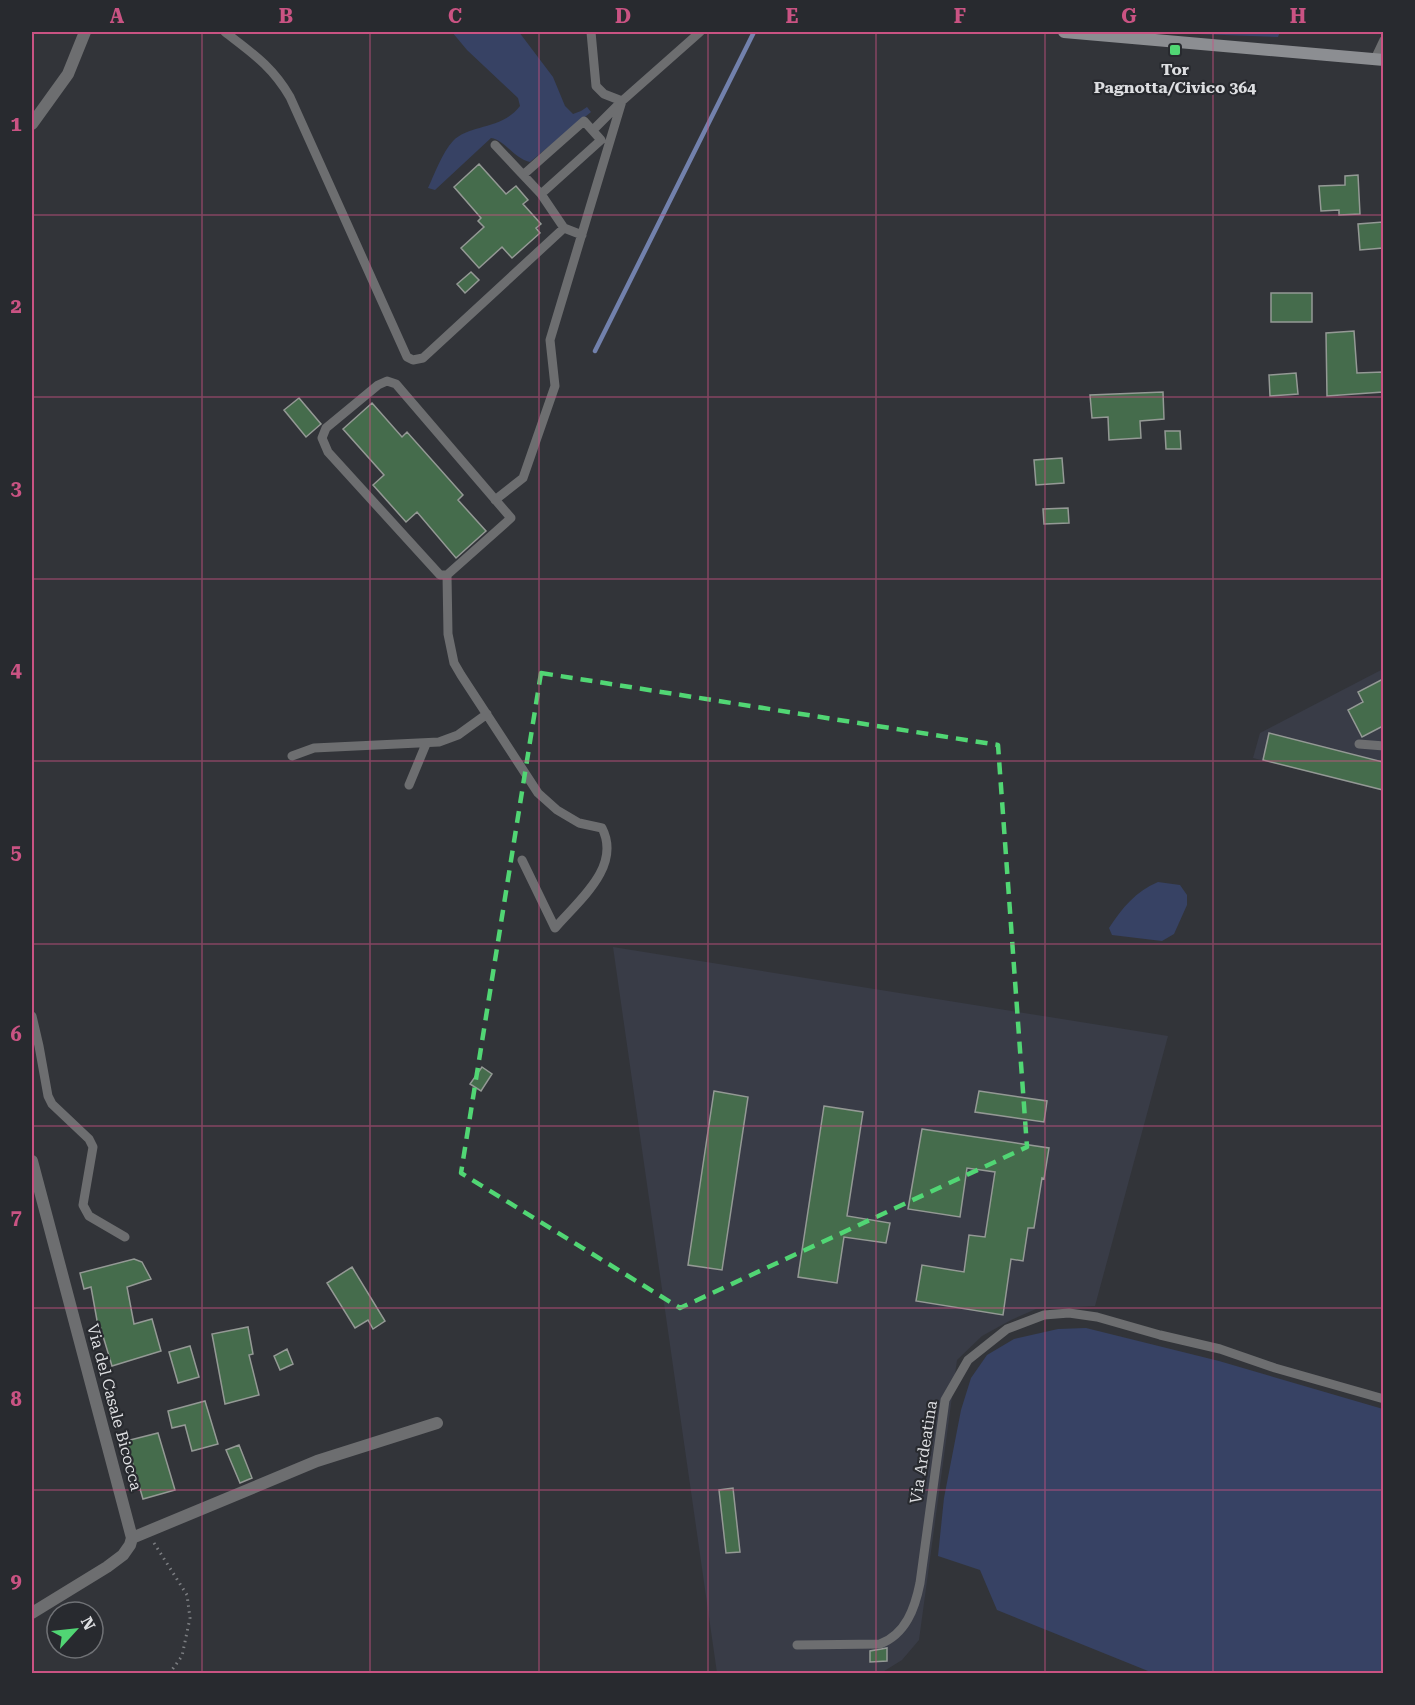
<svg xmlns="http://www.w3.org/2000/svg" width="1415" height="1705" viewBox="0 0 1415 1705" font-family="'Roboto Serif',serif">
	<style>
		.built { fill: #393c47 }
		.green { fill: #374264 }
		.lines { fill: none; stroke-linecap: round; stroke-linejoin: round }
		.stream { stroke: #7281ac; stroke-width: 4.5 }
		.building { fill: #456c4c; stroke: #949995; stroke-width: 1.5 }
		.path { stroke: #7c7e82; stroke-width: 3; stroke-dasharray: 1.5 4.5; stroke-linecap: butt }
		.lane { stroke: #6d6e70; stroke-width: 9 }
		.street { stroke: #6d6e70; stroke-width: 12 }
		.secondary { stroke: #8c8e92; stroke-width: 12 }
		.marked { fill: none; stroke: #51d674; stroke-width: 4.5; stroke-dasharray: 12 8; stroke-linejoin: round }
		.grid { fill: none; stroke: #ca5383; stroke-width: 1.5; stroke-opacity: 0.55 }
		.poi-dot { fill: #51d674; stroke: #282a2f; stroke-width: 2 }
		.labels { text-anchor: middle; stroke-width: 4.5; stroke-linejoin: round; paint-order: stroke }
		.poi-label { font-size: 16px; font-weight: bold; fill: #dddee1; stroke: #282a2f }
		.street-label { font-size: 16px; fill: #dddee1; stroke: #282a2f }
		.neatline { fill: none; stroke: #ca5383; stroke-width: 2 }
		.grid-label { font-size: 20px; text-anchor: middle; font-weight: bold; fill: #ca5383 }
	</style>
	<rect width="100%" height="100%" fill="#323439"/>
	<!-- built -->
	<path class="built" d="M1383,669V791L1253,758L1260,733Z
		M613,947L1168,1036L1095,1306L1036,1309L1011,1320L982,1336L957,1360L919,1640L902,1660L881,1673H717Z"/>
	<!-- green -->
	<path class="green" d="M452,32H519L553,77L565,106L573,114L581,111L587,107L591,112L530,162C513,158 505,140 491,138L435,190L428,188C435,173 442,153 453,141C469,124 502,130 520,106L518,98L467,50Z
		M1143,32H1142H1280L1278,37Z
		M1158,882L1180,885L1187,895V905L1174,934L1162,941L1112,935L1109,928C1122,908 1136,891 1158,882Z
		M1086,1328L1219,1361L1383,1409V1673H1153L997,1610L980,1570L938,1556L944,1498L961,1410L971,1378L987,1355L1014,1339L1058,1329Z"/>
	<g class="lines">
		<!-- stream -->
		<path class="stream" d="M595,351L754,32"/>
	</g>
	<!-- building -->
	<path class="building" d="M479,164L506,194L516,186L528,200L523,204L541,224L536,228L540,233L512,258L502,247L479,268L461,248L484,227L478,221L481,218L454,187Z
		M1358,175L1360,214L1339,215V210L1321,211L1319,186L1345,185V176Z
		M1383,222V248L1360,250L1358,224Z
		M471,272L479,280L465,293L457,284Z
		M1271,293H1312V322H1271Z
		M1354,331L1357,373L1383,372V392L1327,396L1326,333Z
		M1296,373L1298,394L1270,396L1269,375Z
		M1163,392L1164,419L1140,421L1141,438L1109,440L1108,417L1092,418L1090,395Z
		M299,398L321,424L306,437L284,410Z
		M372,403L402,437L407,432L463,495L458,500L486,531L456,558L417,512L406,522L373,485L384,475L343,429Z
		M1165,431H1180L1181,449H1166Z
		M1062,458L1064,483L1036,485L1034,460Z
		M1068,508L1069,523L1044,524L1043,509Z
		M1383,679V726L1362,737L1348,710L1363,702L1358,692Z
		M1269,733L1383,762V790L1263,760Z
		M482,1067L492,1074L481,1091L470,1084Z
		M714,1091L748,1097L722,1270L688,1265Z
		M979,1091L1047,1101L1044,1122L975,1112Z
		M824,1106L863,1112L847,1216L890,1223L886,1243L844,1237L837,1283L798,1277Z
		M922,1129L1049,1148L1044,1179L1042,1178L1034,1228H1028L1023,1261L1011,1259L1003,1315L916,1301L922,1265L964,1272L969,1235L985,1237L995,1172L967,1168L960,1217L908,1209Z
		M134,1259L142,1262L151,1279L127,1287L134,1324L152,1319L161,1351L112,1366L100,1326H98L91,1287L84,1289L80,1273Z
		M352,1267L385,1321L373,1329L368,1320L355,1328L327,1283Z
		M248,1327L253,1354L249,1355L259,1395L225,1404L212,1334Z
		M190,1346L199,1377L178,1383L169,1352Z
		M287,1349L293,1364L280,1370L274,1356Z
		M205,1401L218,1444L192,1451L185,1425L172,1428L168,1411Z
		M158,1433L175,1490L143,1499L126,1441Z
		M239,1445L252,1478L240,1483L226,1450Z
		M733,1488L740,1552L726,1553L719,1490Z
		M887,1648V1661L870,1662V1651Z"/>
	<g class="lines">
		<!-- path -->
		<path class="path" d="M154,1543L187,1595L190,1618L182,1656L169,1674"/>
		<!-- lane -->
		<path class="lane" d="M225,32C252,53 272,66 290,97L407,357L413,360L423,358L564,228
			M1375,59L1384,40
			M593,130L622,101L700,32
			M495,145L541,194L564,228L582,235
			M523,175L584,121L601,140L541,194
			M495,500L523,478L555,386L550,340L622,101L604,94L596,86L591,32
			M447,575H440L328,452L322,438L326,428L378,385L387,381L396,384L511,518L447,575L448,634L454,663L461,675L538,793L557,810L579,823L602,828C622,867 578,901 555,928L522,860
			M1359,744L1384,746
			M292,756L314,748L439,742L458,735L487,714
			M409,785L426,744
			M32,1016L39,1046L48,1096L52,1104L89,1139L93,1147L83,1205L89,1216L125,1237
			M797,1645L880,1644C906,1634 915,1608 920,1583L945,1400L968,1360L1007,1329L1044,1315L1069,1313L1097,1317L1160,1335L1220,1349L1275,1368L1384,1399"/>
		<!-- street -->
		<path class="street" d="M32,124L68,74L85,32
			M32,1161L132,1538L130,1545L123,1555L107,1567L32,1613
			M132,1538L317,1461L437,1423"/>
		<!-- secondary -->
		<path class="secondary" d="M1064,32L1384,60"/>
	</g>
	<!-- marked area -->
	<path class="marked" d="M541,673L998,745L1027,1147L680,1308L461,1173Z"/>
	<!-- grid -->
	<path class="grid" d="M202,32V1674M370,32V1674M539,32V1674M708,32V1674M876,32V1674M1045,32V1674M1213,32V1674M32,215H1384M32,397H1384M32,579H1384M32,761H1384M32,944H1384M32,1126H1384M32,1308H1384M32,1490H1384"/>
	<!-- markers -->
	<rect class="poi-dot" x="1169" y="44" width="12" height="12" rx="3"/>
	<g class="labels">
		<!-- poi labels -->
		<g class="poi-label">
			<text x="1175" y="75">Tor<tspan x="1175" dy="18">Pagnotta/Civico 364</tspan></text>
		</g>
		<!-- street labels -->
		<g class="street-label">
			<text transform="translate(115 1407) rotate(75)" y="6">Via del Casale Bicocca</text>
			<text transform="translate(923 1452) rotate(-81)" y="6">Via Ardeatina</text>
		</g>
	</g>
	<!-- border -->
	<rect width="1415" height="1705" fill="none" stroke="#282a2f" stroke-width="66"/>
	<!-- north arrow -->
	<g transform="translate(75 1630) rotate(63)"><circle r="28" fill="#282a2f" stroke="#707276" stroke-width="1.5"/>
	<path d="M0-4.5L10 22L0 15L-10 22Z" fill="#51d674"/>
	<text y="-9" font-size="16" font-weight="bold" text-anchor="middle" fill="#dddee1">N</text>
	</g>
	<rect x="33" y="33" width="1349" height="1639" class="neatline"/>
	<g class="grid-label">
		<text x="117" y="23">A</text>
		<text x="286" y="23">B</text>
		<text x="455" y="23">C</text>
		<text x="623" y="23">D</text>
		<text x="792" y="23">E</text>
		<text x="960" y="23">F</text>
		<text x="1129" y="23">G</text>
		<text x="1298" y="23">H</text>
		<text x="16" y="131">1</text>
		<text x="16" y="313">2</text>
		<text x="16" y="495">3</text>
		<text x="16" y="677">4</text>
		<text x="16" y="859">5</text>
		<text x="16" y="1041">6</text>
		<text x="16" y="1224">7</text>
		<text x="16" y="1406">8</text>
		<text x="16" y="1588">9</text>
	</g>
</svg>
